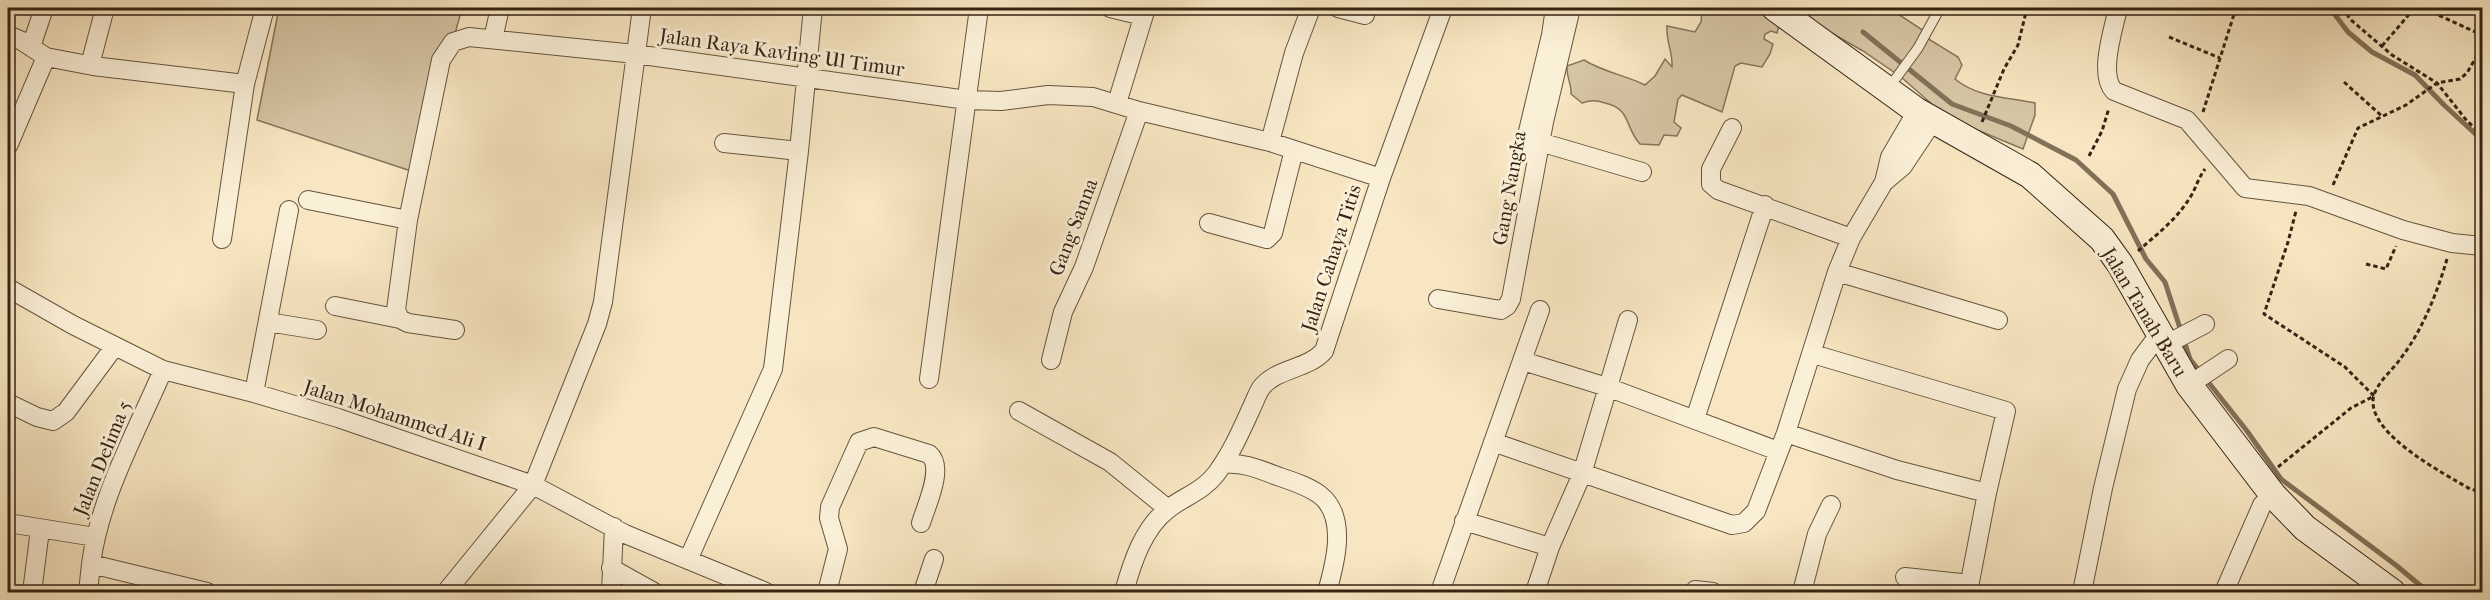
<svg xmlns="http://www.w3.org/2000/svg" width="2490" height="600" viewBox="0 0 2490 600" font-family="'IM FELL French Canon',serif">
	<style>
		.green { fill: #d6c5a4; stroke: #86745c; stroke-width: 1.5 }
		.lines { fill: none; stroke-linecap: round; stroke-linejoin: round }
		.stream { stroke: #827058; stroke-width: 5 }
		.lane-casing { stroke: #66543f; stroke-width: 11 }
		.street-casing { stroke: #66543f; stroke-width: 20 }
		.secondary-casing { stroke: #352314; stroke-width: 28 }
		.path { stroke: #352314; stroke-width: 3; stroke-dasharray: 4.5 3; stroke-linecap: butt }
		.lane { stroke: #faefd7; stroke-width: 9 }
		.street { stroke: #faefd7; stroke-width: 18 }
		.secondary { stroke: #faefd7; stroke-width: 26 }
		.labels { text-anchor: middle; stroke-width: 6; stroke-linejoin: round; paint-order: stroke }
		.street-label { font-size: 20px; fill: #352314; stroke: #faefd7 }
	</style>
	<rect width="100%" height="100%" fill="#f7e6c1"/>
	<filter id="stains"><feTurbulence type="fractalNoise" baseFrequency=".00333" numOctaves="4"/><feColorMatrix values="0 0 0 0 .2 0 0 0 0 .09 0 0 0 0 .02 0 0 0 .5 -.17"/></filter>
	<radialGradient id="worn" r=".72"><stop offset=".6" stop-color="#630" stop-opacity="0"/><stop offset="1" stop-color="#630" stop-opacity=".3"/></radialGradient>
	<!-- green -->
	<path class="green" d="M279,8H462L417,173L257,120Z
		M1699,8H1768L1779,25L1777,33L1771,31L1765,34L1764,39L1773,44L1770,54L1762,67L1741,63L1735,66L1722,112L1682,95L1678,99L1674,122L1681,128L1677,136L1664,135L1659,145L1640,144C1624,127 1632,109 1605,103C1596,100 1591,100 1582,103L1571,94C1572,84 1566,77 1567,66L1584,60C1603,72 1625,75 1645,85L1655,76L1665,59L1672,67C1673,52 1666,42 1667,26L1695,32L1701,22L1702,11Z
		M1788,8H1889L1921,29L1930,40L1958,57L1962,65L1955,79C1978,98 2008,97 2035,103V115L2023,149L1970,127L1934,106L1901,77L1863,51Z"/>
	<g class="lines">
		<!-- stream -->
		<path class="stream" d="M2330,8L2348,32L2372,52L2415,75L2444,105L2482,140
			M1863,32L1952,104L2011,126L2076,160L2113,194L2146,259L2165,282L2190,359L2247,431L2281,479L2397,566L2428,592"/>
		<!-- lane casing -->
		<g class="lane-casing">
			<path id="lane" d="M1888,89L1918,48L1940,8"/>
		</g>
		<!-- street casing -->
		<g class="street-casing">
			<path id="street" d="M1110,8L1143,16
				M1338,8L1365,15
				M2118,8C2114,28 2098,74 2114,91L2187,120L2245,188L2309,196L2403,230L2452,243L2482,246
				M8,35L22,41L46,57L93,66L245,84
				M493,39L500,8
				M31,47L44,8
				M90,65L105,8
				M1117,103L1146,8
				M1732,128L1711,169V184L1718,190L1851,238
				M1270,142L1294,53L1311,8
				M1540,142L1642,172
				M724,143L799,151
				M8,146L46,57
				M1524,148L1551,35L1555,8
				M1884,182L1903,166L1933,121
				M308,200L408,220
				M1209,223L1267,239L1273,233L1294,150
				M222,239L245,84L265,8
				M1837,272L1998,320
				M8,288L73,325L163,370L254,393L338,418L533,485L625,534L766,592
				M1438,299L1501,310L1507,306L1511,299L1544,122L1571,8
				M335,306L400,319
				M268,322L317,330
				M455,330L408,323L400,319L396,310L408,220L441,60L453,42L469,37L635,54L967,100L1001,101L1048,95L1093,97L1139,111L1270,142L1381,178
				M2167,344L2205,324
				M1813,354L2006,411L1987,493L1968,592
				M1051,360L1063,312L1084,267L1139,111
				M1523,361L1607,387L1778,451
				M163,370C136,433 100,496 91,564L207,592
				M929,379L979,8
				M2189,385L2228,359
				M254,393L289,210
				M8,403L37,417L53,421L66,412L115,346
				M1019,411L1110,462L1168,509
				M1695,419L1765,205
				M1786,433L1897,470L1987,493
				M1493,442L1732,525L1744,523L1756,511L1786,433L1837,272L1851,238L1884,182L1890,157L1917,111
				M1223,464C1243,462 1259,469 1277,476C1292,481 1308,486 1320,495C1348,517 1335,564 1327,592
				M1464,521L1550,547
				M8,523L95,537
				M688,560L773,369L799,151L813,8
				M611,568L654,592
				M1905,577L1970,584
				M1695,590L1713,592
				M32,592L40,530
				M88,592L91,564
				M446,592L533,485L597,324L603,302L642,8
				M611,592L614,527
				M827,592L838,549L829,518L830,507L859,442L874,437L929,454C945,467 926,506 921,523
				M923,592L934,559
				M1124,592C1132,563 1143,528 1168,509C1185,496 1203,491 1216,474C1231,454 1241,431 1251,409C1254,403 1257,394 1261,388C1276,368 1307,370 1324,351L1381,178L1443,8
				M1440,592L1540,310
				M1535,592L1550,547L1582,474L1628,320
				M1802,592L1817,534L1831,505
				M2082,592L2103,488L2127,389L2140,360L2160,333
				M2224,592L2262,505L2273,495"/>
		</g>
		<!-- secondary casing -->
		<g class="secondary-casing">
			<path id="secondary" d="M1775,8L1917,111L2030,175L2102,239L2120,264L2189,385L2273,495L2305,528L2392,592"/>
		</g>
		<!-- path -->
		<path class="path" d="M2342,8L2351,20L2392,55L2437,83L2467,121L2482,134
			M2284,15L2288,8
			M2169,37L2220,58
			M2382,46L2412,11L2423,8L2482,35
			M2344,82L2383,117
			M2203,112L2236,8
			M1982,122L2004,69L2018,45L2027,8
			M2089,156L2102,131L2109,108
			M2333,185L2358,128L2406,105L2437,83L2460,79L2467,73L2482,47
			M2138,251C2156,235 2176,220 2189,199C2196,189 2197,180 2205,169
			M2447,259C2437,293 2423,329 2401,358C2393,370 2379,380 2374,395C2363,432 2445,474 2470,489L2482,492
			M2366,264L2386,269L2396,246
			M2278,467L2351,408L2374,396L2345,367L2264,314L2288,242L2296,211"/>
		<!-- lane -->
		<use href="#lane" class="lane"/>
		<!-- street -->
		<use href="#street" class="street"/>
		<!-- secondary -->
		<use href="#secondary" class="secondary"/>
	</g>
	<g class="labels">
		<!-- street labels -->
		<g class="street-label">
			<text transform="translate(782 52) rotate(8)" y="7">Jalan Raya Kavling Ul Timur</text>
			<text transform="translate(1509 188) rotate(-80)" y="7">Gang Nangka</text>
			<text transform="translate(1073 227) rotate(-69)" y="7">Gang Sanna</text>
			<text transform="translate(1331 258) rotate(-72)" y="7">Jalan Cahaya Titis</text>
			<text transform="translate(2145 312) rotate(59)" y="7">Jalan Tanah Baru</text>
			<text transform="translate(395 415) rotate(18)" y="7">Jalan Mohammed Ali I</text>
			<text transform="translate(102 458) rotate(-68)" y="7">Jalan Delima 5</text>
		</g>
	</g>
	<!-- margin -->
	<rect width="2490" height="600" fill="none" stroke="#f7e6c1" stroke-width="30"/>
	<rect x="9" y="9" width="2472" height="582" fill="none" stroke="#352314" stroke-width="3"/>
	<rect x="15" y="15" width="2460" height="570" fill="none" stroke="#352314" stroke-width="1.5"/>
	<rect width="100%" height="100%" filter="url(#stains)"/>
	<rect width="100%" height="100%" fill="url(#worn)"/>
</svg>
